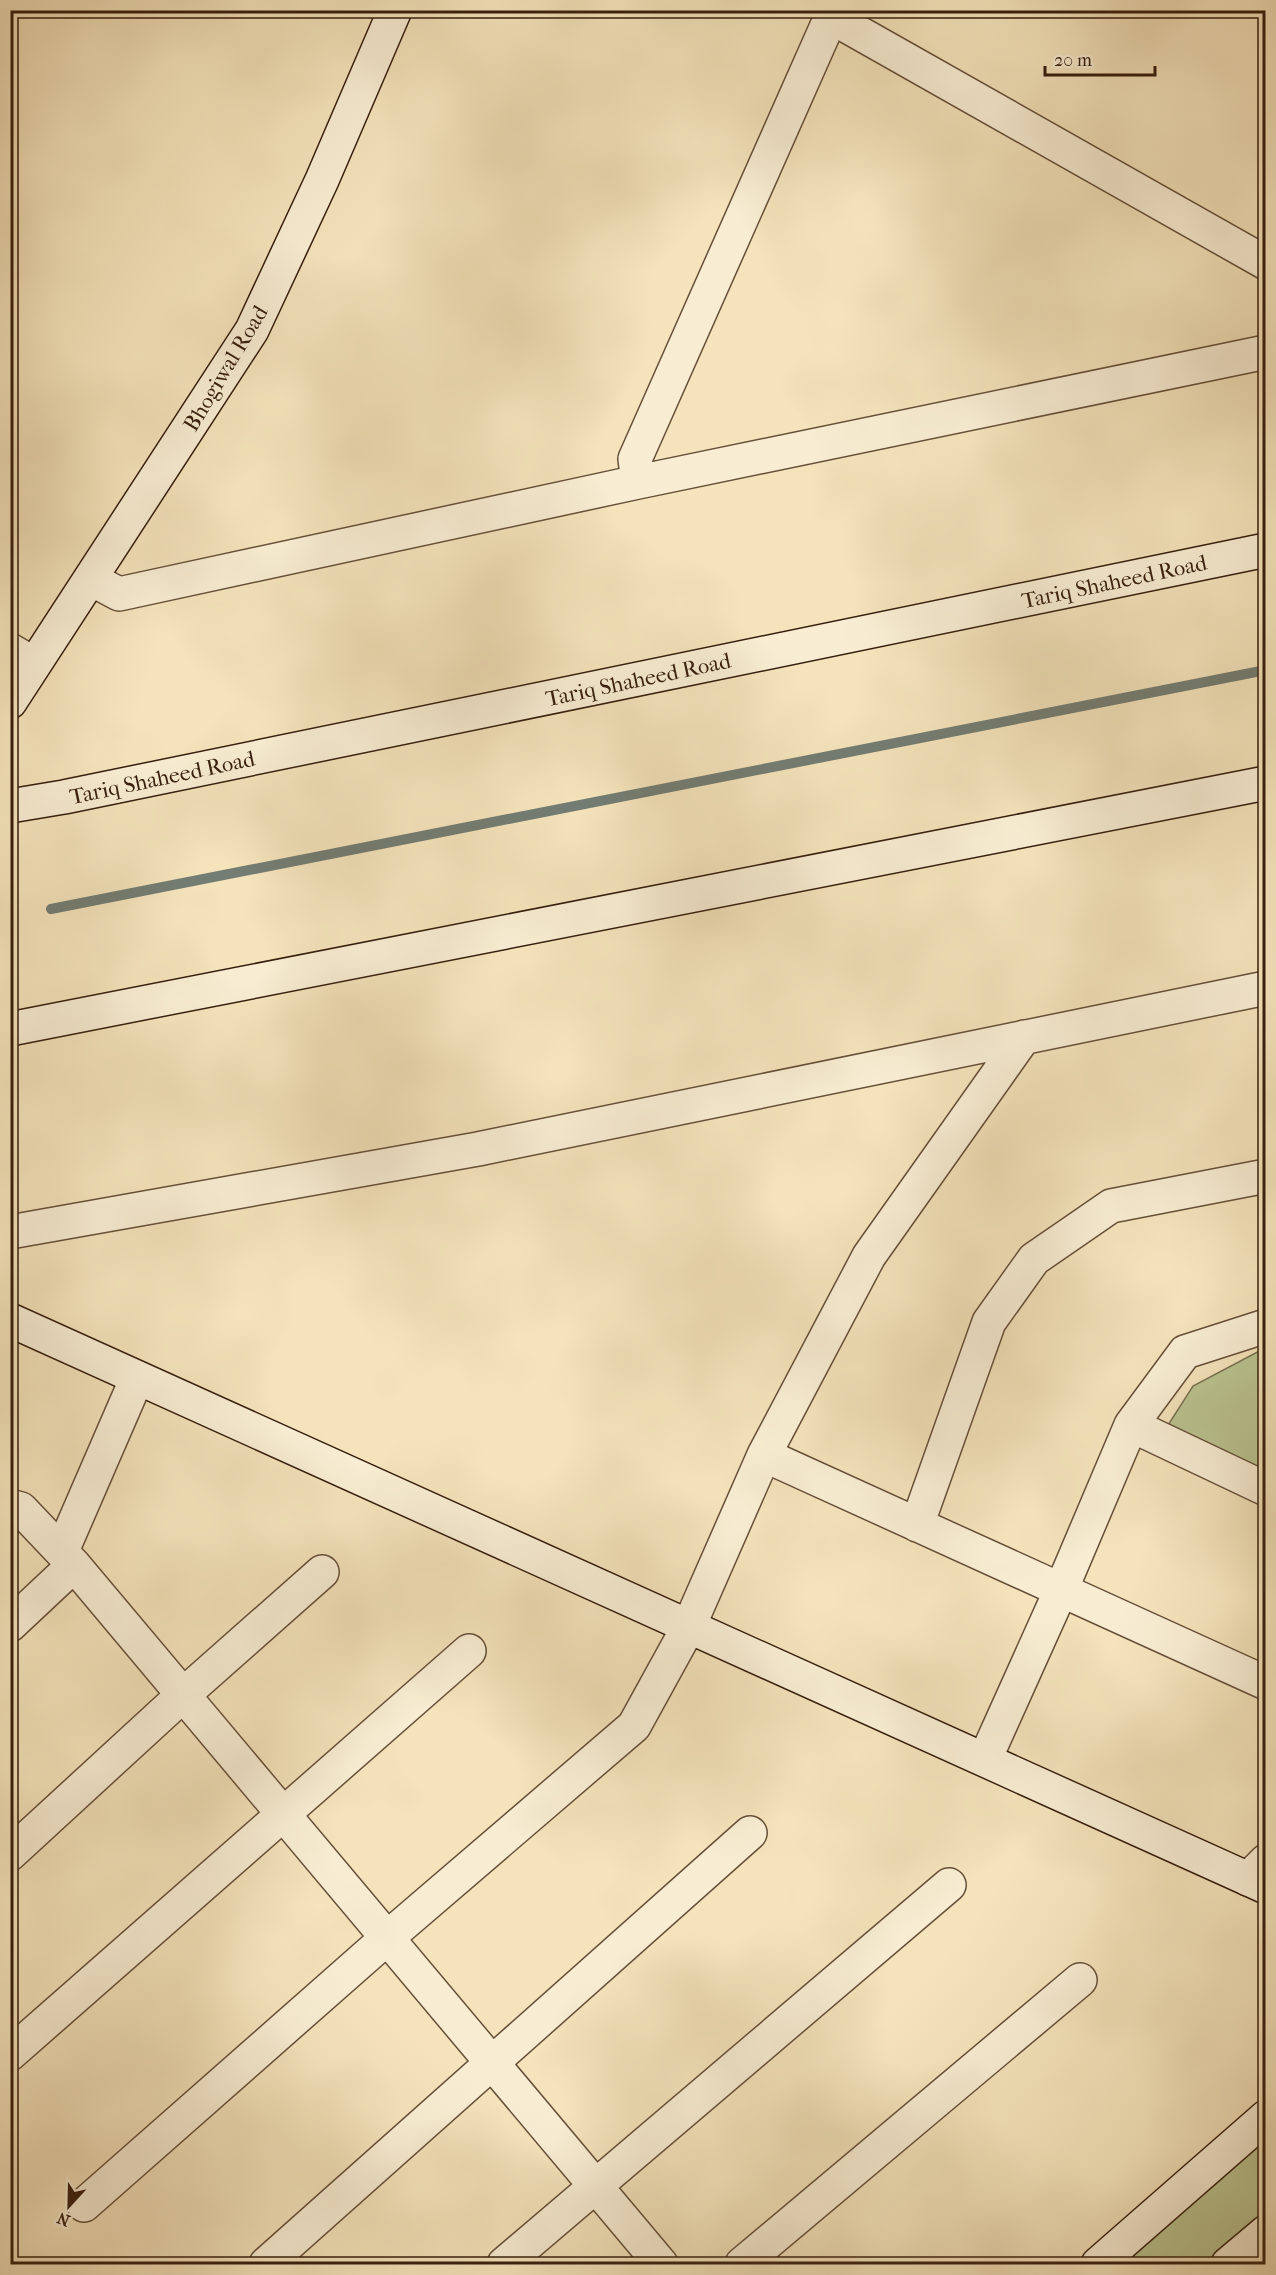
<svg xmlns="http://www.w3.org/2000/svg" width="1276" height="2275" viewBox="0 0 1276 2275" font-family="'IM FELL French Canon',serif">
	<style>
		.green { fill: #bac491; stroke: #787150; stroke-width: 1.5 }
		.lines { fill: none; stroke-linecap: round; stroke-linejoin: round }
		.stream { stroke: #737d73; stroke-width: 10 }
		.street-casing { stroke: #664f39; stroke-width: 36 }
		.secondary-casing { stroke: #361e0e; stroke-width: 36 }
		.street { stroke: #f8edd3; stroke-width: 33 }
		.secondary { stroke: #f8edd3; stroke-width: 33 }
		.labels { text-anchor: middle; stroke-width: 6; stroke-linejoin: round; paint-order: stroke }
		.street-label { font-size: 22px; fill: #361e0e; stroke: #f8edd3 }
	</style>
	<rect width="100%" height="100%" fill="#f4e3bb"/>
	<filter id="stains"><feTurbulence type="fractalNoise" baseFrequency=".00333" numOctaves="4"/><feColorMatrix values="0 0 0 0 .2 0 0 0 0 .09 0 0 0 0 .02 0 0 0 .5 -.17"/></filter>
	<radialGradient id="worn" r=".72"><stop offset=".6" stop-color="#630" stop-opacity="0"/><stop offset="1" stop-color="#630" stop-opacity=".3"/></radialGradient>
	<!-- green -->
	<path class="green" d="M1265,1348V1481L1163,1433L1193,1386Z
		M1265,2128V2223L1215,2264H1119Z"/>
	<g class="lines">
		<!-- stream -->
		<path class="stream" d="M51,909L1266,670"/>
		<!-- street casing -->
		<g class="street-casing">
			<path id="street" d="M831,17L1266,263
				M638,482L635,459L834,10
				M91,579L119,594L638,482L1266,352
				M10,650L34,664
				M10,1232L478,1149L1266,988
				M1131,1425L1266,1489
				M764,1455L1266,1683
				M10,1506L21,1509L74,1565L661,2264
				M917,1525L989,1322L1034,1259L1111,1206L1266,1176
				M62,1551L137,1378
				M10,1625L74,1565
				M985,1759L1061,1590L1131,1425L1185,1352L1266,1326
				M10,1854L183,1695L322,1572
				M1248,1879L1266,1861
				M10,2054L469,1651
				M84,2205L387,1938L634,1726L689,1626L764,1455L869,1256L1024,1037
				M266,2264L750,1833
				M504,2264L949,1885
				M742,2264L1080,1980"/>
		</g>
		<!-- secondary casing -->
		<g class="secondary-casing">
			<path id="secondary" d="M10,702L252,330L322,180L395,10
				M10,806L64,797L1266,550
				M10,1029L1266,783
				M10,1320L1266,1887
				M1098,2264L1266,2117
				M1228,2264L1266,2232"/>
		</g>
		<!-- street -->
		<use href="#street" class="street"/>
		<!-- secondary -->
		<use href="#secondary" class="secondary"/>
	</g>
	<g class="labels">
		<!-- street labels -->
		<g class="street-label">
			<text transform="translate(225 368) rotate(-59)" y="8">Bhogiwal Road</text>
			<text transform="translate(1114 581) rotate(-12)" y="8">Tariq Shaheed Road</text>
			<text transform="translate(638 679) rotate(-12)" y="8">Tariq Shaheed Road</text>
			<text transform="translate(162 777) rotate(-12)" y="8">Tariq Shaheed Road</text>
		</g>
	</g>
	<!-- margin -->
	<rect width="1276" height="2275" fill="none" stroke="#f4e3bb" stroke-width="36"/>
	<rect x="12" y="12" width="1252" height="2251" fill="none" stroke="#361e0e" stroke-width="3"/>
	<rect x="18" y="18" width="1240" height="2239" fill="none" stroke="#361e0e" stroke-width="1.5"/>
	<!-- north arrow -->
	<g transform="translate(69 2206) rotate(202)" stroke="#f8edd3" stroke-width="4.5" paint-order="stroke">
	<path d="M0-4.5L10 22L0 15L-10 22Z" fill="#361e0e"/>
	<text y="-9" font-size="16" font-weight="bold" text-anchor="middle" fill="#361e0e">N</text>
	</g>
	<!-- scale -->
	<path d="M1045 66v9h110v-9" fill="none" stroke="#361e0e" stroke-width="3"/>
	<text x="1054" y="66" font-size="18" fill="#361e0e" stroke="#f8edd3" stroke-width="4.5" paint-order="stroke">20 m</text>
	<rect width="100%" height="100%" filter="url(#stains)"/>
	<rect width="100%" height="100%" fill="url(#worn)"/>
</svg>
